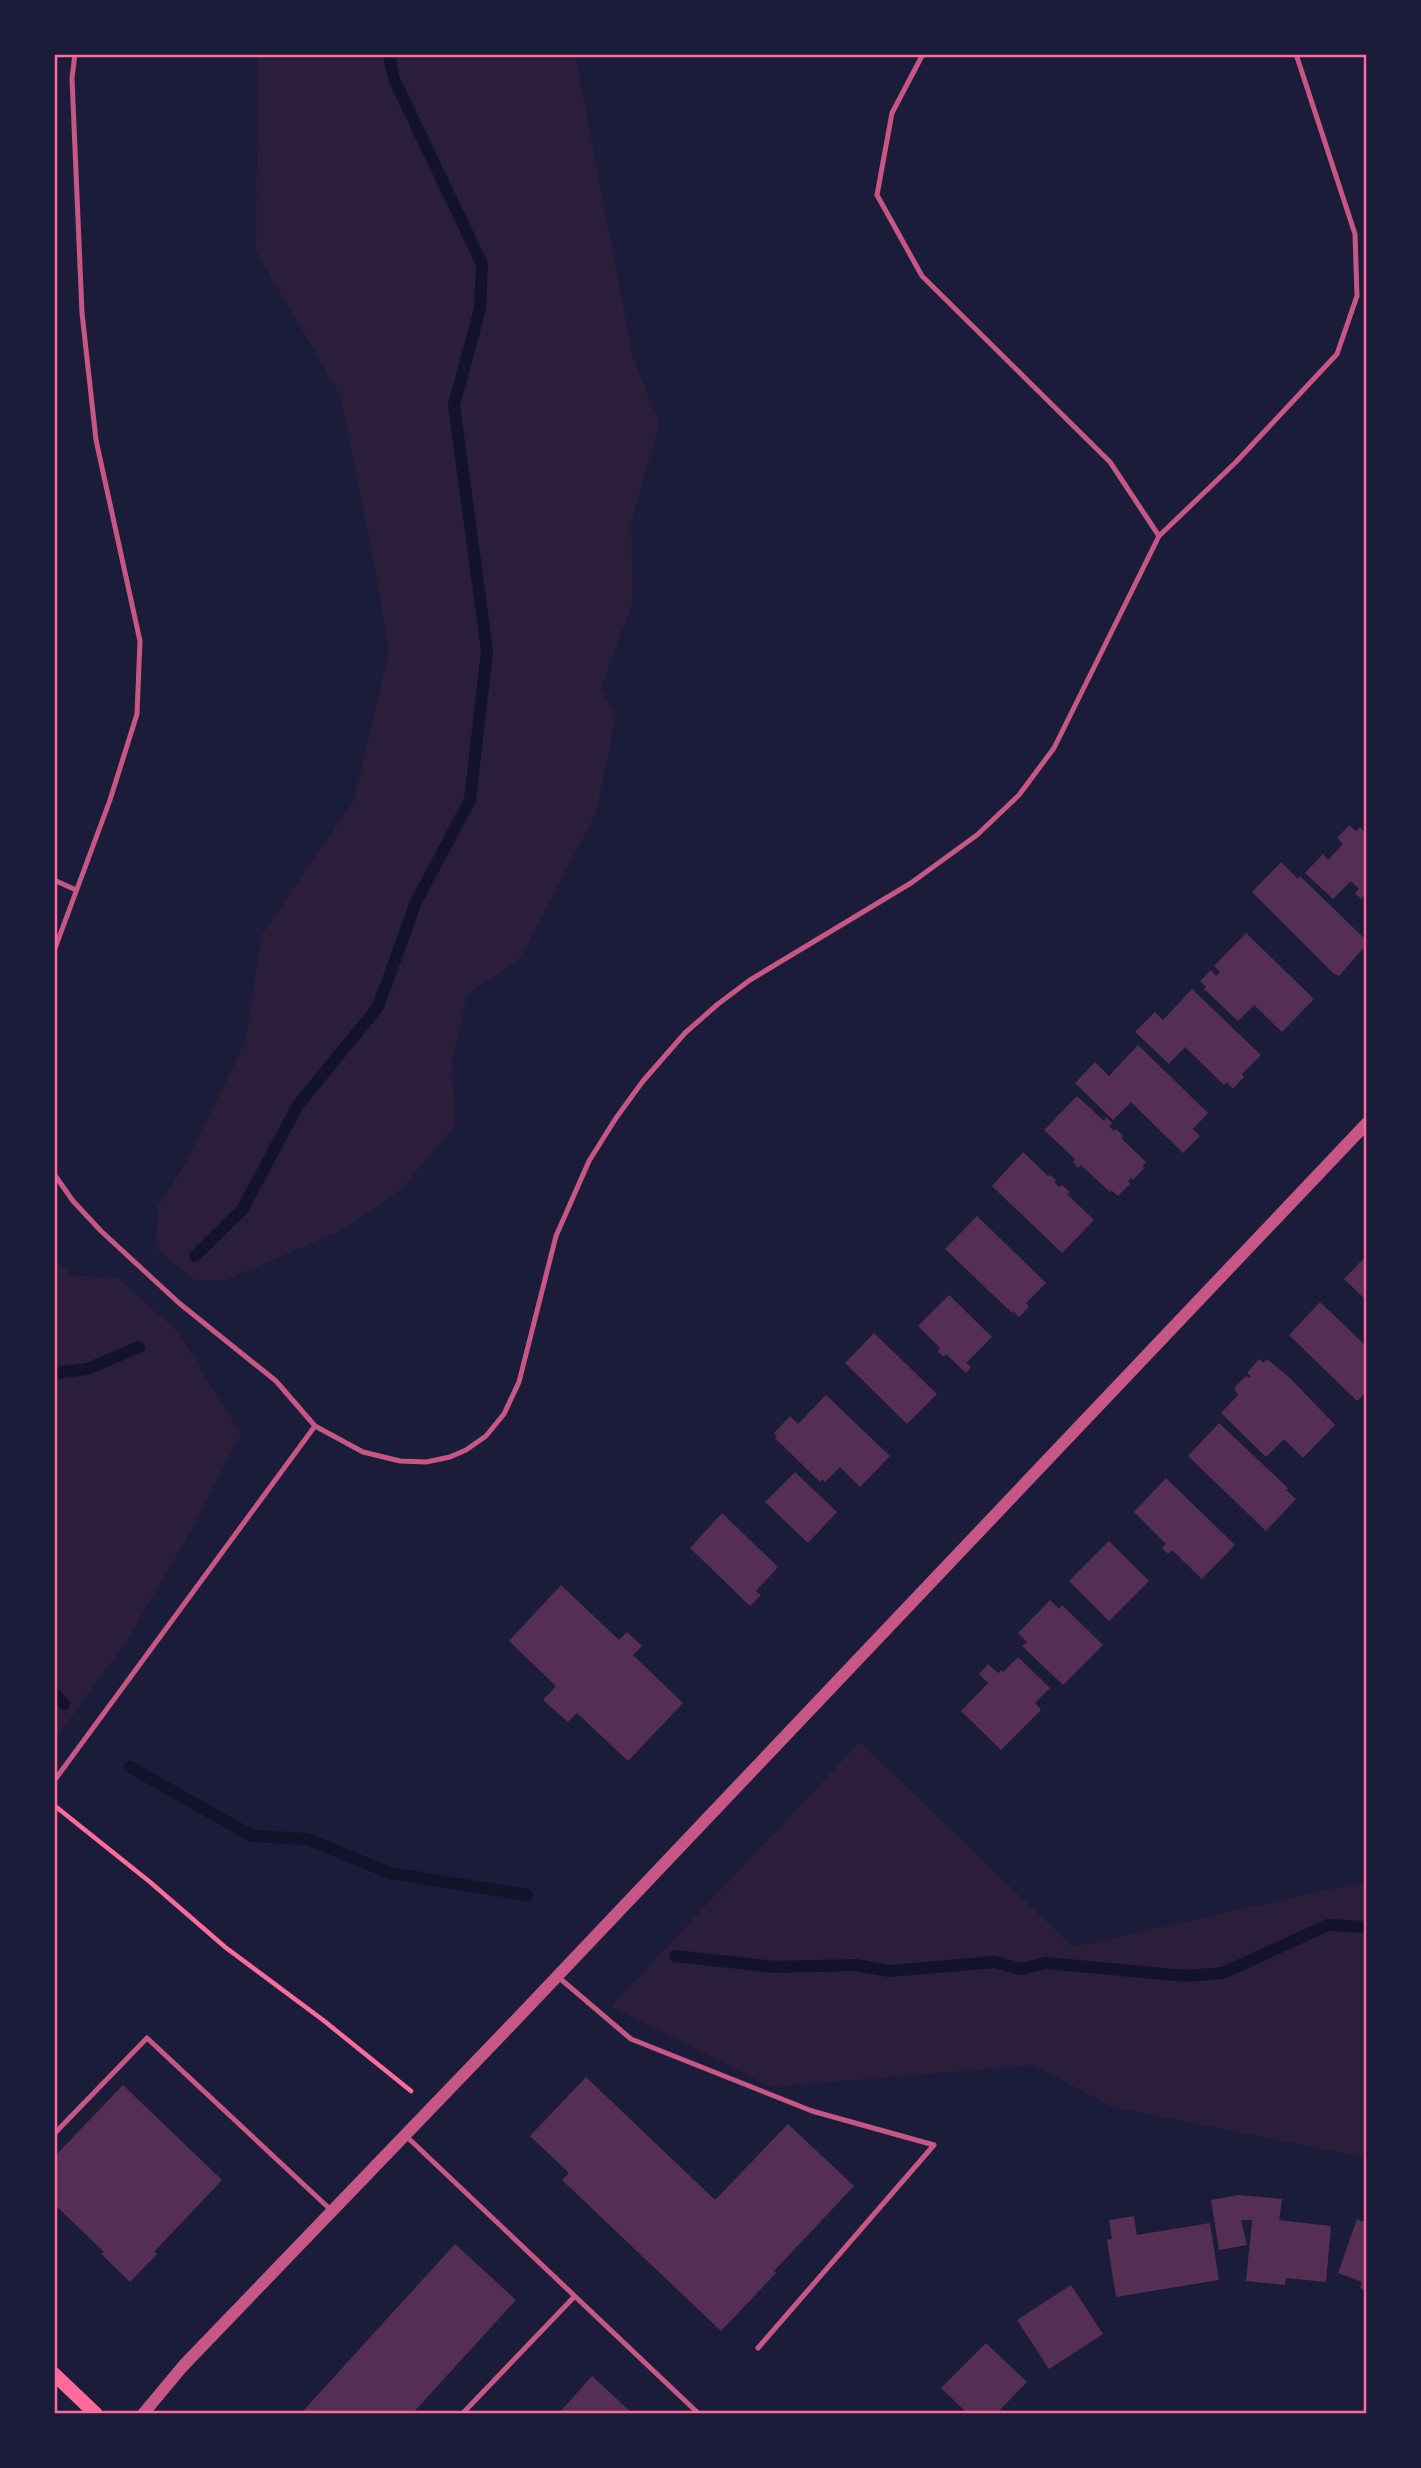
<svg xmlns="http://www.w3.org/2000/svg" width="1421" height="2468" viewBox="0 0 1421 2468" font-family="Inter,sans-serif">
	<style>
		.green { fill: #2a1e3b }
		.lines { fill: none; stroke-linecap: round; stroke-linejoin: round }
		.stream { stroke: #12122b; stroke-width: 12 }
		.building { fill: #542f53 }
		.path { stroke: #ff6b9d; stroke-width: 4.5 }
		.service { stroke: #c65784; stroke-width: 5 }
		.tertiary { stroke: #c65784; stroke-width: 12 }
		.secondary { stroke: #ff6b9d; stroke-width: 14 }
		.neatline { fill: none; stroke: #ff6b9d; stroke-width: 2.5 }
	</style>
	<rect width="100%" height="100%" fill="#1b1b3a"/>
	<!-- green -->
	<path class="green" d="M258,54H575L633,358L660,424L631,522L633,602L601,689L616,716L596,813L519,960L467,995L452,1063L455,1125L401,1190L342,1230L224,1281L194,1280L156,1248L158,1206L185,1164L246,1040L261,936L354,800L389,651L372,552L340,395L256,251Z
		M54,1257L71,1275L118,1278L178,1332L241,1434L193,1527L128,1639L54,1741Z
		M860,1742L1073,1947L1367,1881V2158L1112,2107L1033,2065L771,2087L611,2006Z"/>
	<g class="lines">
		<!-- stream -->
		<path class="stream" d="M195,1256L242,1210L298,1105L378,1007L416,902L470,800L487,651L454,405L480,309L482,264L394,79L389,54
			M54,1373L87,1369L139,1347
			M54,1693L64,1704
			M130,1767L252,1836L307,1839L390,1873L527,1895
			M675,1956L775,1967L855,1965L890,1971L995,1962L1021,1969L1046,1963L1186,1976L1223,1973L1328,1925L1367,1927"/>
	</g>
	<!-- building -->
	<path class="building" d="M1349,825L1356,831L1360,827L1367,834V897L1365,895L1361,899L1355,893L1359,889L1351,881L1333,899L1305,873L1323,854L1328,860L1343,844L1337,838Z
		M1281,862L1298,879L1300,876L1367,941V944L1339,976L1333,973L1252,892Z
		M1246,933L1314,999L1282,1032L1254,1005L1238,1021L1204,989L1206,987L1200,981L1211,970L1216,976L1220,972L1214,966Z
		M1192,989L1261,1055L1242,1074L1244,1077L1233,1089L1227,1082L1224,1085L1185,1047L1169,1064L1135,1032L1155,1012L1163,1020Z
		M1138,1045L1208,1113L1193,1129L1200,1136L1183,1153L1131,1102L1113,1120L1075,1083L1095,1062L1109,1076Z
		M1077,1096L1104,1121L1106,1117L1112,1123L1109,1126L1114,1131L1116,1129L1123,1136L1121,1138L1146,1162L1143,1166L1144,1168L1133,1180L1131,1178L1128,1181L1130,1184L1118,1196L1111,1190L1110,1192L1081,1165L1078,1168L1073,1162L1075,1159L1044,1130Z
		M1023,1152L1048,1176L1050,1175L1056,1180L1054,1182L1059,1187L1062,1185L1070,1192L1067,1194L1094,1220L1062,1253L992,1186Z
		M977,1216L1046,1283L1026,1303L1029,1307L1019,1317L1013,1311L1012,1313L945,1249Z
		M1367,1255V1301L1344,1279Z
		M949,1295L992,1337L966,1363L971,1367L966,1373L946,1354L944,1357L938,1352L940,1348L918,1326Z
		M1320,1302L1367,1347V1391L1357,1401L1289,1335Z
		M874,1333L937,1394L907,1424L845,1363Z
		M1259,1359L1263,1363L1267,1359L1291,1379L1335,1425L1303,1458L1284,1439L1266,1457L1221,1413L1238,1395L1234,1388L1246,1376L1249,1378L1251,1376L1247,1373Z
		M826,1395L890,1456L860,1487L840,1467L825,1482L822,1479L820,1482L775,1438L777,1436L774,1433L790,1416L798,1424Z
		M1219,1423L1288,1488L1286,1490L1296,1499L1266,1531L1188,1456Z
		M795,1472L837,1512L808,1543L765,1502Z
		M1166,1478L1235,1545L1202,1579L1172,1550L1168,1554L1162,1548L1166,1544L1134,1512Z
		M722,1513L778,1567L756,1591L761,1595L750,1606L690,1548Z
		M1109,1541L1149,1581L1109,1621L1069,1581Z
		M561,1585L619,1640L627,1632L642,1646L633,1655L683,1703L628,1761L577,1713L568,1722L543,1700L556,1686L509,1641Z
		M1050,1600L1059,1609L1062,1605L1103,1645L1063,1685L1022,1646L1027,1642L1018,1633Z
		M1018,1657L1050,1688L1035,1703L1041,1710L1001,1750L961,1711L988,1683L979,1674L988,1664L998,1673L1001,1670L1003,1672Z
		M586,2077L715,2200L788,2124L854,2186L774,2271L776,2273L721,2331L562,2180L569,2173L530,2136Z
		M123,2085L222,2180L154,2252L157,2254L130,2282L101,2254L104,2252L54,2204V2157Z
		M1238,2195L1282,2199L1279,2220L1331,2226L1326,2282L1286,2278L1285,2285L1246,2281L1252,2220H1241L1247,2245L1219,2250L1211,2200Z
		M1134,2216L1137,2235L1210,2223L1219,2280L1116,2297L1107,2240L1112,2239L1109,2220Z
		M1357,2219L1367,2223V2291L1360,2288L1362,2282L1338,2273Z
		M455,2244L516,2300L412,2414H306L303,2411Z
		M1071,2285L1103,2334L1049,2369L1017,2320Z
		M986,2343L1027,2382L996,2414H968L941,2388Z
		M592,2376L633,2414H558Z"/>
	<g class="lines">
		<!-- path -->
		<path class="path" d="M55,1806L150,1882L225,1947L323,2020L411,2091"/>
		<!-- service -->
		<path class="service" d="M923,54L892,113L877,195L922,276L1110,462L1159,536
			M54,880L76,890
			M54,951L110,800L137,714L140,641L96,440L82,313L72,78L75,54
			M54,1174L73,1201L101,1231L179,1303L276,1381L315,1426L363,1452L400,1461L426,1462L450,1457L466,1450L486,1436L504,1414L519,1382L556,1236L589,1161L616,1118L643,1081L685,1033L718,1004L750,980L911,883L977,835L1019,795L1054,748L1159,536L1236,462L1337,354L1357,296L1355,234L1296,54
			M54,1781L315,1426
			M557,1976L631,2039L812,2111L934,2145L758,2348
			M54,2134L147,2038L332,2211
			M405,2135L699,2414
			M462,2414L574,2297"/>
		<!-- tertiary -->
		<path class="tertiary" d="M143,2414L183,2366L510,2026L1367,1123"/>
		<!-- secondary -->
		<path class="secondary" d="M54,2374L96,2414"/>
	</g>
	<!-- border -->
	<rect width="1421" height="2468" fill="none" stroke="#1b1b3a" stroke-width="112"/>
	<rect x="56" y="56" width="1309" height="2356" class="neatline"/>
</svg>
